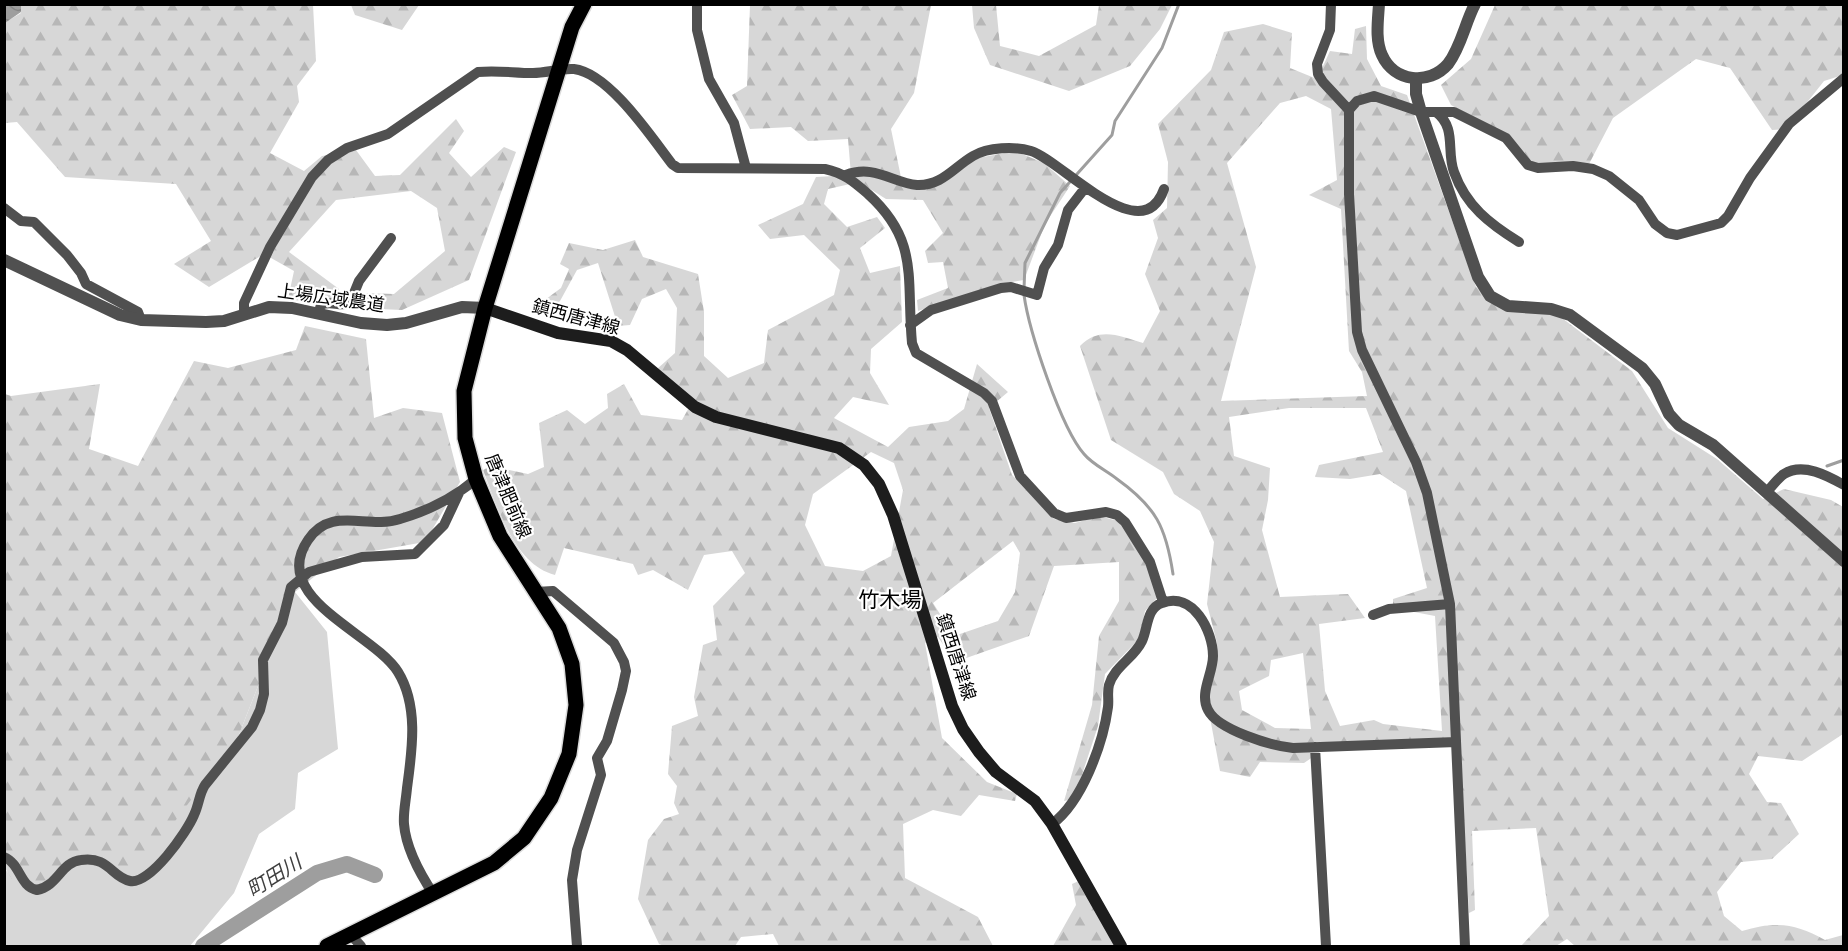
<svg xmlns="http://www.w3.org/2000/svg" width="1848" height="951" viewBox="0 0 1848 951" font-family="Montserrat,'Noto Sans JP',sans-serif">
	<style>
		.grass { fill: #d7d7d7 }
		.forest { fill: url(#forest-firs); fill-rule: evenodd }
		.water { fill: url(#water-waves) }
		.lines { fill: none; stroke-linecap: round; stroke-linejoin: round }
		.stream { stroke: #9e9e9e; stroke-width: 3 }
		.river { stroke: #9e9e9e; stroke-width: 16 }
		.primary-casing { stroke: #dbdbdb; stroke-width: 18 }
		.minor { stroke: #505050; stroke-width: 10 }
		.tertiary { stroke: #505050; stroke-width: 12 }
		.secondary { stroke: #1d1d1d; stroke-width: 12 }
		.primary { stroke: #000; stroke-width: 15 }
		.labels { text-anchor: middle; stroke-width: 4.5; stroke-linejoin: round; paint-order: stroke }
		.street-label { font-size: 18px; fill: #000; stroke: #fff }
		.water-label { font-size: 20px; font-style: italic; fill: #3f3f3f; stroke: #fff }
		.quarter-label { font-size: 21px; fill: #000; stroke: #fff }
	</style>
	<defs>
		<pattern id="forest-firs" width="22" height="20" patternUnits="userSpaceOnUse" patternTransform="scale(1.5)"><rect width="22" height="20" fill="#d7d7d7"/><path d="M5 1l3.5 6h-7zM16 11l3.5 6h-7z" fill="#b7b7b7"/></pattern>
		<pattern id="water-waves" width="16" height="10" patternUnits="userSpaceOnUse" patternTransform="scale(1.5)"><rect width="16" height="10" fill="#9e9e9e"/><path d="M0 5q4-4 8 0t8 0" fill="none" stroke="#868686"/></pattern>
	</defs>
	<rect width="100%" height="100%" fill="#fff"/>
	<!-- grass -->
	<path class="grass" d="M295,592L327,632L338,749L298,773L295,809L259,834L234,893L190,946H5L4,868L13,879L238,737Z"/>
	<!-- forest -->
	<path class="forest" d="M21,5H313L316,61L297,86L299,102L270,153L304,171L322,156L356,150L375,176L400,175L456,119L464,131L449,153L471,177L504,147L516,152L469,280L402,310L357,308L365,293L394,294L445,251L437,208L411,191L336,200L289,252L339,289L328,305L288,299L294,271L264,254L209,287L174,264L211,241L176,184L65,177L17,122L5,123L4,23L21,13Z
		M351,5H419L402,30L355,15Z
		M750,5H931L914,93L891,129L903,187L932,188L978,158L1015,151L1044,163L1070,186L1045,224L1024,280L999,284L918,311L917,300L948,288L943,262L928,263L925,251L943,233L923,200L886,199L859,182L828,189L824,204L847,227L877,217L885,228L860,248L870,273L900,266L902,322L871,349L870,373L889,405L853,397L834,418L888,447L909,427L948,421L964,409L977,364L1008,392L989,408L1012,475L1054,519L1075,523L1099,516L1118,521L1148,565L1157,598L1145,611L1139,639L1105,674L1098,726L1074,799L1064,801L1092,705L1099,636L1119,601V562L1054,566L1029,636L955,662L938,637L925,643L942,738L987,782L1017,794L1015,801L979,795L961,816L933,810L903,824L905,878L978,917L993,946H779L773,934L741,937L735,946H664L659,944L638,899L648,840L664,819L679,814L674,803L677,786L668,774L672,726L698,716L694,697L703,645L717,640L713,606L745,573L732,551L704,555L688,590L653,570L638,575L633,564L564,548L555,575C514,565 497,506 483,470L491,466L528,474L544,467L539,423L567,410L585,424L608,408L607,394L624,384L641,415L682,420L691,404L657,369L675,353L677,308L666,289L642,299L630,325L618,326L598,263L577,270L560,301L544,314L534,308L561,288L569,269L560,264L569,243L603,250L635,240L643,257L698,274L704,312V356L728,378L764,363L768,330L834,295L840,270L804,235L770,239L758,225L803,204L816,177L851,175L848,139L808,141L791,127L750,129L732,95L747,86ZM871,452L894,463L903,490L891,556L863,571L825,566L805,525L813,494ZM1013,541L1020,553L1015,592L998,621L954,636L933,603Z
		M972,5H996L1000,46L1039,56L1096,25L1099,5H1172L1160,29L1130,66L1069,91L990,65L974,28Z
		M1495,5H1843V75L1824,81L1786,129L1772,130L1730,68L1696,59L1613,118L1589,164L1531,171L1510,136L1451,105L1441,85L1471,59Z
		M1263,24L1292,33L1290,68L1317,79L1330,51L1352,54L1355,29L1366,26L1367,59L1381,86L1407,95L1476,287L1501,307L1558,315L1632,371L1668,428L1717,459L1763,499L1784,489L1831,500L1843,507V734L1802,761L1758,756L1749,774L1767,802L1781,803L1799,834L1772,859L1741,862L1717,892L1724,916L1742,931C1775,921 1795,923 1825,940L1843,935V946H1575L1567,939L1556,946H1521L1549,916L1536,828L1472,831L1475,910L1469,913L1459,743L1329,746L1304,763L1260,762L1250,777L1220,771L1205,691L1217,643L1207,604L1214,542L1200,511L1174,494L1163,472L1111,440L1080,346C1099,326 1120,336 1143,343L1160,311L1145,274L1158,238L1153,220L1167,208L1168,162L1158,124L1211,70L1224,32ZM1306,96L1331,109L1337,180L1309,195L1341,209L1349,351L1362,372L1367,396L1221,401L1256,267L1227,163L1280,103ZM1289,408H1366L1383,452L1319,465L1315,477L1350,479L1380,474L1406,491L1427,588L1393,599V608L1435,616L1442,731L1383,724L1374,720L1340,726L1325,691L1319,624L1365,618L1348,594L1280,597L1262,530L1268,500L1270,468L1234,456L1229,417ZM1303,653L1311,729L1275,728L1242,710L1239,691L1269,676L1271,660Z
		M305,326L366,339L374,418L403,408L442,413L460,482L425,542L339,557L295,592L238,737L146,860L117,874L74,859L40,884L12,879L5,868V394L11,396L100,384L89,449L138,466L194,361L228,368L296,350Z
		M1081,880L1117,946H1053L1076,905L1072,884Z"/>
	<!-- water -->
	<path class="water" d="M4,5H21V12L5,23Z"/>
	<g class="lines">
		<!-- stream -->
		<path class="stream" d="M1024,289L1025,263L1060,193L1112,135L1115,121L1162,48L1179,4
			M1024,295C1029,331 1061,428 1084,454C1092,464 1107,471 1117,479C1156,507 1166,527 1173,574
			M1827,466L1844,460"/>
		<!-- river -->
		<path class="river" d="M203,946L317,873L347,864L375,875"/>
		<!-- primary casing -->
		<g class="primary-casing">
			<path id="primary" d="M327,946L494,863L524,838L551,798L569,754L576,705L572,664L559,628L500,536L476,479L465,438L464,391L485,308L572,27L584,4"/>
		</g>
		<!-- minor -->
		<path class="minor" d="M697,4V30L709,79L734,123L746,168
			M1331,4L1330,30L1317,64L1318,74L1323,82L1349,110
			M1436,112C1457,128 1446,150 1454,172C1466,206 1490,224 1519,242
			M846,175C874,164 893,183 917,185C942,186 954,167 973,156C988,147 1015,146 1031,151C1061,160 1142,252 1164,189
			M4,208L21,221L34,222L67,255L81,273L86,284L138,312L141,320
			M244,313V303L270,247L312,177L328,160L347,148L388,134L478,72C497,70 514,73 533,73C546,73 561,68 574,69C609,73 652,138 672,164L678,168L825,169C844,173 854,182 868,194C920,241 906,279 912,343L916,353L984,393L992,401L1020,476L1054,513L1066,518L1106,512L1117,515L1125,522L1150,562L1163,602
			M318,314L321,305C330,300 340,307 350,303L359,281L391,238
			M910,325L931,310L1001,288L1011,287L1037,295L1044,268L1058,245L1068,210L1085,188
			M1767,492C1772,486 1778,478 1784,474C1803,462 1828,476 1844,485
			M536,592L553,591L614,643L624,662L626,671L622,690L607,741L597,758L601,775L577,850L572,880L577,946
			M1373,615L1389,609L1450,604
			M1315,747L1326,946
			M1052,824C1082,802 1103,744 1108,707C1109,700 1107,692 1109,685C1114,667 1134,658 1142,641C1148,629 1146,608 1162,603C1193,591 1213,631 1213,656C1213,674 1199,693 1208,710C1218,730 1272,746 1293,748L1456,742
			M4,857C21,864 19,886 37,890C58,886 61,862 81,860C109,856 111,877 130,881C150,885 187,832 194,815C199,805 199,794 205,785L252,727L260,710L264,694L263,660L282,623L291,587L309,572L362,557L415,554L444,525L459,493
			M434,895C420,874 406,849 404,824C403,813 406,800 407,788C412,751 419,706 398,672C374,633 268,598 308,540C331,505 367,530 400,519C427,511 455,497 476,479
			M351,935L361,946
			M1465,946L1450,604L1427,493L1416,462L1362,350L1357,332L1349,194V110L1357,101L1374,96L1421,112H1454L1506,138L1528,165L1538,168L1573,166L1593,169L1609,176L1639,200L1655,224L1667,233L1677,235L1721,223L1728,216L1750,178L1789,124L1844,78"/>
		<!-- tertiary -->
		<path class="tertiary" d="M1379,4C1378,21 1375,40 1382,55C1394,82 1429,86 1448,64C1461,47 1465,23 1475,4
			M1416,79V94L1421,112L1478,277L1490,296L1508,306L1551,309L1570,315L1642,368L1655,384L1669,414L1679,425L1713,445L1844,561
			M4,260L120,315L141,320L206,322L224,321L269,307L292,308L361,323L387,325L406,323L462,307L485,308"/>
		<!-- secondary -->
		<path class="secondary" d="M485,308L558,333L611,341L627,350L695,407L716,417L839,448L864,465L879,484L893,515L952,706L963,729L979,752L996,772L1035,801L1052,824L1121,946"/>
		<!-- primary -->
		<use href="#primary" class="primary"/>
	</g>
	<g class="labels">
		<!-- street labels -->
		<g class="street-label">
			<text transform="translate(331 298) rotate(8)" y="6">上場広域農道</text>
			<text transform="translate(576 317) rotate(15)" y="6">鎮西唐津線</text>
			<text transform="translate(508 496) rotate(67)" y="6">唐津肥前線</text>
			<text transform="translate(956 657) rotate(72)" y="6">鎮西唐津線</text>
		</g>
		<!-- water labels -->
		<g class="water-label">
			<text transform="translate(274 876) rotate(-32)" y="7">町田川</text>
		</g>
		<!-- quarter labels -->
		<g class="quarter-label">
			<text x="890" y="607">竹木場</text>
		</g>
	</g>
	<!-- border -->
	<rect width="1848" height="951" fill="none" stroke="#000000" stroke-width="12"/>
</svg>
